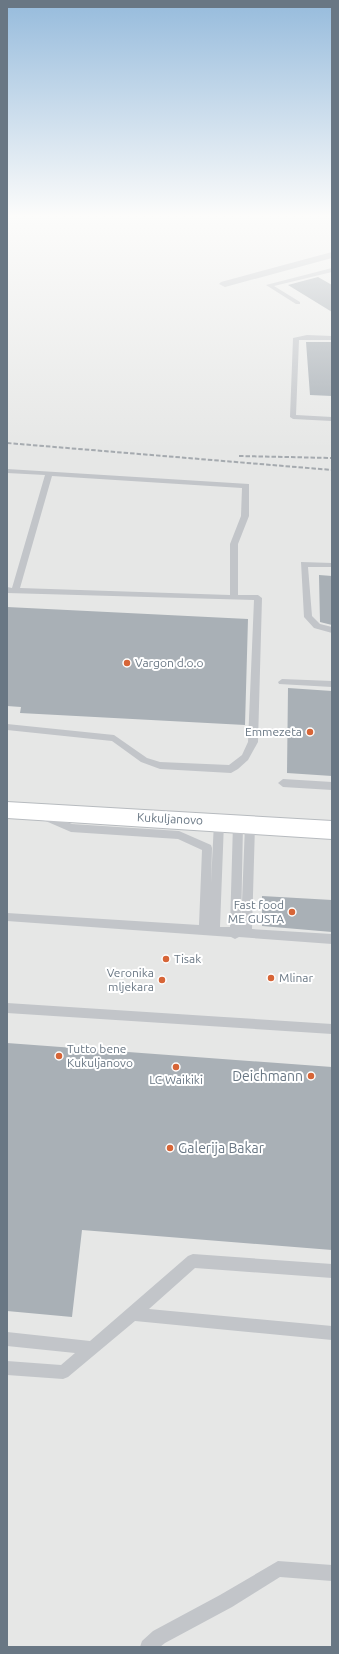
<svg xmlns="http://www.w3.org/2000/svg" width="339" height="1654" viewBox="0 0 339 1654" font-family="Ubuntu,sans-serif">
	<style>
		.built { fill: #e6e7e6 }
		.building { fill: #a9b0b6 }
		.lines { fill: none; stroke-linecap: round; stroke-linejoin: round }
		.secondary-casing { stroke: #b7bbbf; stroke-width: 2 }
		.lane { fill: #c2c5c9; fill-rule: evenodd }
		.street { fill: #c2c5c9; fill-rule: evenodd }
		.secondary { fill: #fff; fill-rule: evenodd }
		.rail { stroke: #a5aaaf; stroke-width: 2; stroke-dasharray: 4.5 2; stroke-linecap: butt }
		.poi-dot { fill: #d76537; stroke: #fff; stroke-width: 1.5 }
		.labels { text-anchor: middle; stroke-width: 4; stroke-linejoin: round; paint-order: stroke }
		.poi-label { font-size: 12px; fill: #697784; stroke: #fff; text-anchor: start }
		.street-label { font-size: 12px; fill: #697784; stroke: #fff }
		.near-poi-label { font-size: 14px; fill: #697784; stroke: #fff; text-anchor: end }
	</style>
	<rect width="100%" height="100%" fill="#f8f8f6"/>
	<!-- built -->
	<path class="built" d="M7,218H332V1647H7Z"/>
	<!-- building -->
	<path class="building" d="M318,277L332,285V312L288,285Z
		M306,342H332V396L310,395Z
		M319,575L332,576V625L320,622Z
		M7,607L248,619L245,725L20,713L21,707L7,706Z
		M288,688L332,691V776L287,773Z
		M262,896L332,900V932L262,926Z
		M7,1043L332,1067V1250L82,1230L72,1317L7,1311Z"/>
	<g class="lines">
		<!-- secondary casing -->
		<g class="secondary-casing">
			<path id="secondary" d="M7,802L332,821V839L7,818Z"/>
		</g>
		<!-- lane -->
		<path class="lane" d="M332,268V272L274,286L300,302V304H296L266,285Z
			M307,335L332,336V340H299L296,415L332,417V421L293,419L290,417L293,338Z
			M7,469L249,484V516L238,544V595H258L262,598L258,742L248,760L238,769L231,773L160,769L141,762L112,741L7,730V724L114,735L147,758L160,762L229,765L242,755L248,742L254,600L7,593V587L12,588L45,475L7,473ZM52,476L242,488L241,516L230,544V595L20,588Z
			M301,562L332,563V567H308L312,616L320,624L332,627V633L314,628L304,617Z
			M282,679L332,681V687L279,684L278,682Z
			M283,779L332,782V790L283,787L278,783Z
			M45,812L72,824L179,831L211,845L212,848L211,883L214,822L215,819H223L224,822L220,927H230L233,824L234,821H242L243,824L241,928L245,825L246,822H254L255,825L252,929L332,934V944L239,937L235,939L231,937L7,921V913L199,925L202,850L178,839L71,832L41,819L40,816L41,813Z
			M7,1003L332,1024V1034L7,1013Z
			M193,1254L332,1264V1278L195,1268L149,1309L332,1326V1340L135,1321L68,1377L63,1379L7,1375V1361L61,1365L75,1353L7,1346V1332L90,1341L188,1256Z
			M278,1561L332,1565V1581L280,1577L232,1607L165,1643L160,1647H140L142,1641L153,1631L220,1595Z"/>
		<!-- street -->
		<path class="street" d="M332,252V258L225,287L219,284L221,282Z"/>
		<!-- secondary -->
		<use href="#secondary" class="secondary"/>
		<!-- rail -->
		<path class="rail" d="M7,443L332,470
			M239,456L332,458"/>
	</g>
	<!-- sky -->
	<linearGradient id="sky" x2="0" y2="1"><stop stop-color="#96bbdc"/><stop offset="0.48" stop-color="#fcfcfb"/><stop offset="1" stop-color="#fcfcfb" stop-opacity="0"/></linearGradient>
	<rect width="339" height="450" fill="url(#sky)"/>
	<!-- markers -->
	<g class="poi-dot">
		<circle cx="127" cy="663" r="4"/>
		<circle cx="310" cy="732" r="4"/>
		<circle cx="292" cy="912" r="4"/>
		<circle cx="166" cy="959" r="4"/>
		<circle cx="271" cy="978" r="4"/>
		<circle cx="162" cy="980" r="4"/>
		<circle cx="59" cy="1056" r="4"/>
		<circle cx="176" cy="1067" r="4"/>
		<circle cx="311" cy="1076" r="4"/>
		<circle cx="170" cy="1148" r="4"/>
	</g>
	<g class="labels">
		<!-- poi labels -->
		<g class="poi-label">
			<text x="135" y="667">Vargon d.o.o</text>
			<text x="302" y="736" text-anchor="end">Emmezeta</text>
			<text x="284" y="909" text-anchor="end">Fast food<tspan x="284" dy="14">ME GUSTA</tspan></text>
			<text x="174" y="963">Tisak</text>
			<text x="154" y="977" text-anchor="end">Veronika<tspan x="154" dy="14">mljekara</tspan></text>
			<text x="279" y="982">Mlinar</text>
			<text x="67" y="1053">Tutto bene<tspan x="67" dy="14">Kukuljanovo</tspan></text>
			<text x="176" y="1084" text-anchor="middle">LC Waikiki</text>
		</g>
		<!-- street labels -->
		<g class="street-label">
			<text transform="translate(170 819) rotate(3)" y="4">Kukuljanovo</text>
		</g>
		<!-- near-poi labels -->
		<g class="near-poi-label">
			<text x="303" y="1081">Deichmann</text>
			<text x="178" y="1153" text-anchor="start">Galerija Bakar</text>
		</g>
	</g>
	<!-- border -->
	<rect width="339" height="1654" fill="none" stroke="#697784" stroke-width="16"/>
</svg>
